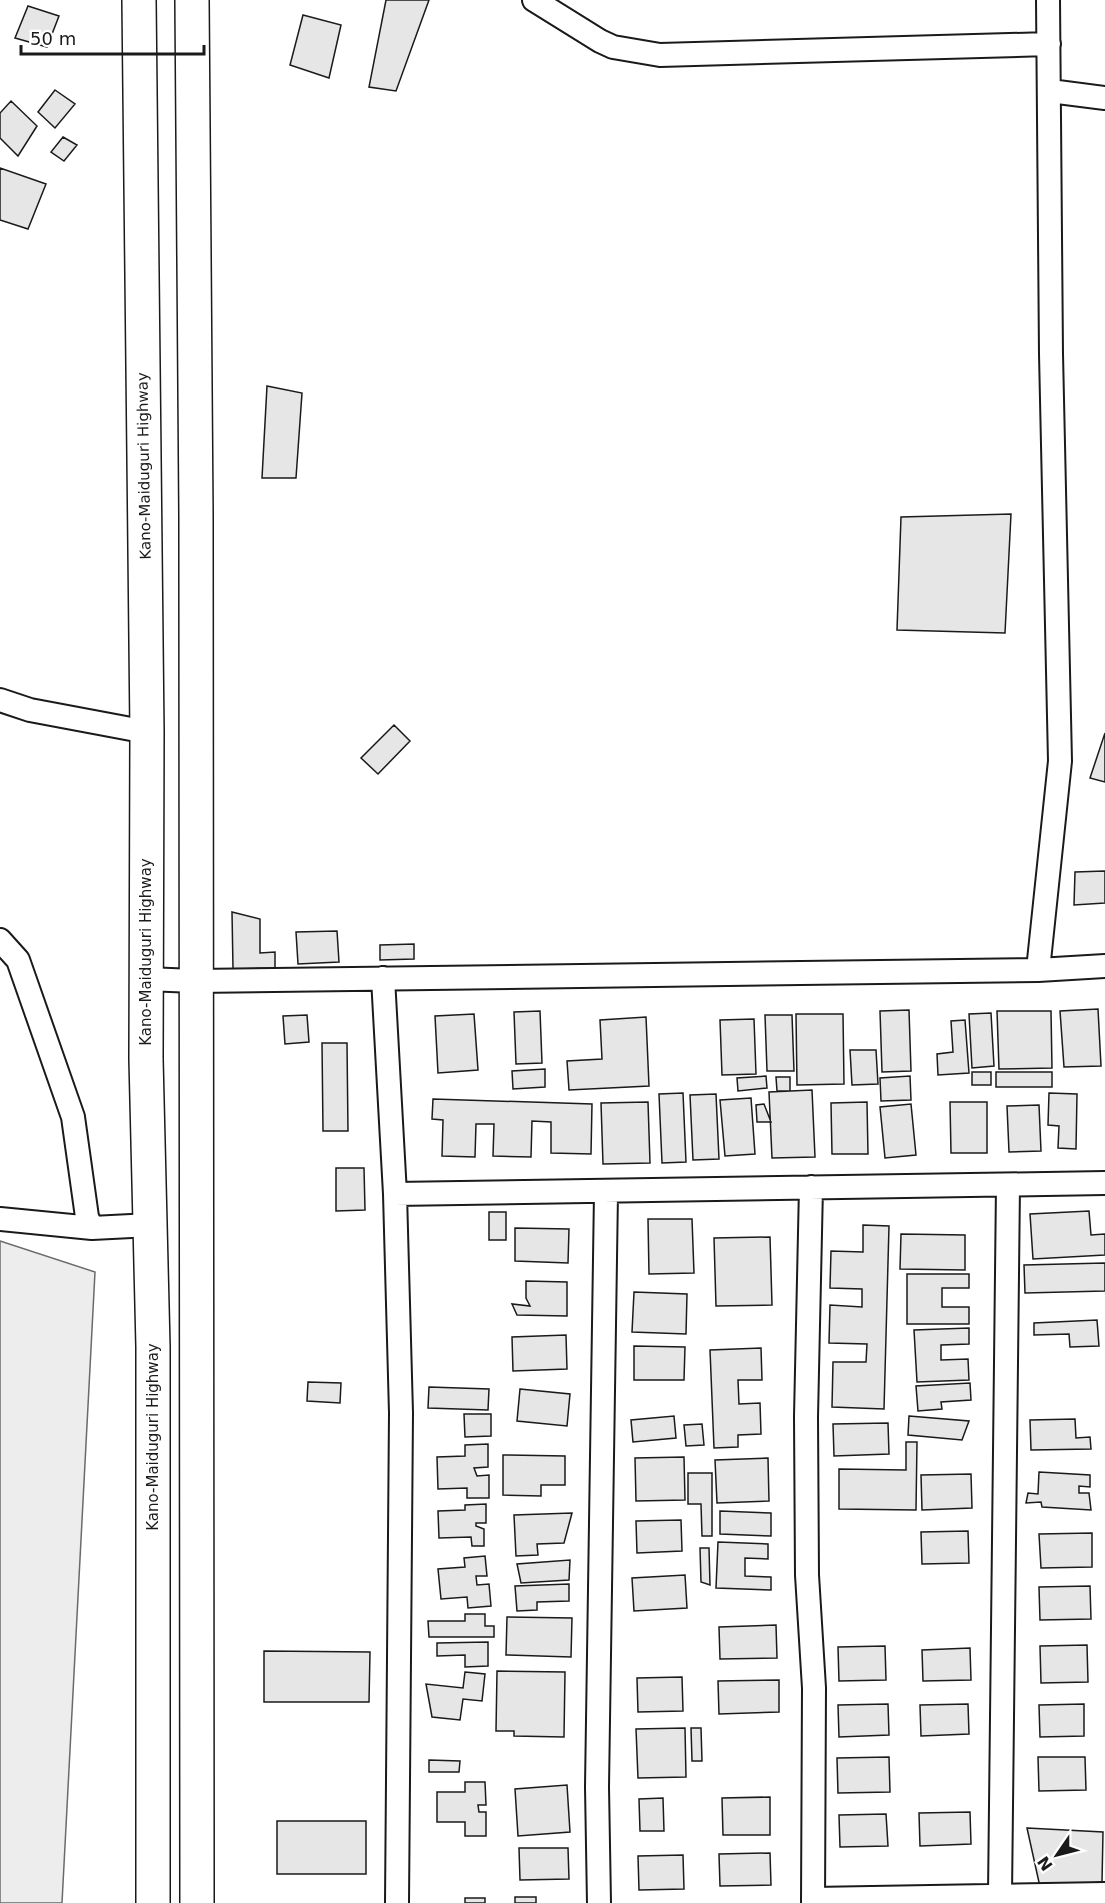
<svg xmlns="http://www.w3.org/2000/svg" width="1105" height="1903" viewBox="0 0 1105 1903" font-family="'DejaVu Sans',sans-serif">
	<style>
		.parking { fill: #ededed; stroke: #6a6a6a; stroke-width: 1.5 }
		.building { fill: #e6e6e6; stroke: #1a1a1a; stroke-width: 1.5 }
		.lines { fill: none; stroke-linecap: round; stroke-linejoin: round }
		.minor-casing { stroke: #1a1a1a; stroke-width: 26 }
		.trunk-casing { stroke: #1a1a1a; stroke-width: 36 }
		.minor { stroke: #fff; stroke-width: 22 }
		.trunk { stroke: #fff; stroke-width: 33 }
		.labels { text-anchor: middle; stroke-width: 4.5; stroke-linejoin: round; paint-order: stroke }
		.street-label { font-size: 15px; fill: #1a1a1a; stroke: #fff }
	</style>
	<rect width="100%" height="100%" fill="#fff"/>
	<!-- parking -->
	<path class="parking" d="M0,1241L95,1272L62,1903H0Z"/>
	<!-- building -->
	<path class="building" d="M386,0H429L396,91L369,87Z
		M28,6L59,16L47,47L15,38Z
		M303,15L341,25L329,78L290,65Z
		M55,90L75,104L55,128L38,112Z
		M11,101L37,126L18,156L0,138V113Z
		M63,137L77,145L64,161L51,152Z
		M0,168L46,184L28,229L0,220Z
		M267,386L302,393L296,478H262Z
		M1011,514L1005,633L897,630L901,517Z
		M394,725L410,741L378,774L361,758Z
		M1105,733V782L1090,778Z
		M1105,871V903L1074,905L1075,872Z
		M232,912L260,919V953L275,952V968L233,969Z
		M337,931L339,962L298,964L296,932Z
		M414,944V959L380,960V945Z
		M1098,1009L1101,1066L1064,1067L1060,1011Z
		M909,1010L911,1071L882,1072L880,1011Z
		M540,1011L542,1063L516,1064L514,1012Z
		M997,1011H1051L1052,1068L999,1069Z
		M991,1013L994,1066L972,1068L969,1014Z
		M474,1014L478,1070L438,1073L435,1016Z
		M796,1014H843L844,1084L797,1085Z
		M307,1015L309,1042L285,1044L283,1016Z
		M765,1015H792L794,1071H767Z
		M646,1017L649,1086L569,1090L567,1061L602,1059L600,1020Z
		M754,1019L756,1074L722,1075L720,1020Z
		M965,1020L969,1073L938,1075L937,1054L953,1052L951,1021Z
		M322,1043H347L348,1131H323Z
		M850,1050H876L878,1084L852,1085Z
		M545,1069V1087L513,1089L512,1071Z
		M972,1072H991V1085H972Z
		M996,1072H1052V1087H996Z
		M766,1076L767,1088L738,1091L737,1078Z
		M910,1076L911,1100L881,1101L880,1078Z
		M776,1077H790V1091H777Z
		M812,1090L815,1157L772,1158L769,1092Z
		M683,1093L686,1162L662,1163L659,1094Z
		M1049,1093L1077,1094L1076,1149L1058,1148L1059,1126L1048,1125Z
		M716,1094L719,1159L693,1160L690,1095Z
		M751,1098L755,1154L725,1156L720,1100Z
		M433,1099L592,1104L591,1154L551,1153V1122L532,1121L531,1157L493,1156L494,1124H476L475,1157L442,1156L443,1120L432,1119Z
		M648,1102L650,1163L603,1164L601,1103Z
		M867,1102L868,1154H832L831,1103Z
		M950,1102H987V1153H951Z
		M764,1104L771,1122H757L756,1105Z
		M911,1104L916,1155L885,1158L880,1107Z
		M1039,1105L1041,1151L1009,1152L1007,1106Z
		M336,1168H364L365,1210L336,1211Z
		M1089,1211L1091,1235L1105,1234V1255L1033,1259L1030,1214Z
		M489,1212H506V1240H489Z
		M648,1219H692L694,1273L649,1274Z
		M863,1225L889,1226L884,1409L832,1407L833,1362H866L867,1344L829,1343L830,1305L862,1307V1289L830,1288L831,1251L863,1252Z
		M515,1228L569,1229L568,1263L515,1261Z
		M901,1234L965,1235V1270L900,1269Z
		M770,1237L772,1305L716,1306L714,1238Z
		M1105,1263V1291L1025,1293L1024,1265Z
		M907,1274H969V1288H942V1307H969V1324H907Z
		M526,1281L567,1282V1316L517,1315L512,1304L530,1306L526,1298Z
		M634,1292L687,1294L686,1334L632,1332Z
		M1097,1320L1099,1346L1070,1347L1069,1334L1034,1335V1323Z
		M969,1328V1344L941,1345V1360L968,1359L969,1380L917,1382L914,1330Z
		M566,1335L567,1369L513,1371L512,1337Z
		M634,1346L685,1347L684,1380H634Z
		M761,1348L762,1380H738L739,1404L760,1403L761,1434L738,1435V1447L714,1448L710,1350Z
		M308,1382L341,1383L340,1403L307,1401Z
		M970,1383L971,1400L941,1402L942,1409L918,1411L916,1386Z
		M429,1387L489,1389L488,1410L428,1408Z
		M520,1389L570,1394L567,1426L517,1421Z
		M464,1414H491V1436L465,1437Z
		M674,1416L676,1438L633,1442L631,1420Z
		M909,1416L969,1421L962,1440L908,1435Z
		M1075,1419L1076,1438L1090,1437L1091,1449L1031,1450L1030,1420Z
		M888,1423L889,1454L834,1456L833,1424Z
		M702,1424L704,1445L686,1446L684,1425Z
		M906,1442H917L916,1510L839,1509V1469L906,1470Z
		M488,1444V1467L474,1468L477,1476L489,1475V1498H467V1488L438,1489L437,1457L465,1456V1445Z
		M503,1455L565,1456V1485H541V1496L503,1495Z
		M684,1457L685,1500L636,1501L635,1458Z
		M768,1458L769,1501L717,1503L715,1460Z
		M1039,1472L1090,1475V1487L1079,1486V1493H1089L1091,1510L1042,1507L1041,1502L1026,1503L1028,1493L1038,1494Z
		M688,1473H712V1536H702L701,1504H688Z
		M971,1474L972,1508L922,1510L921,1475Z
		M486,1504V1523H476V1526L484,1529V1546H472L471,1537L439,1538L438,1511L465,1510V1505Z
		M720,1511L771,1513V1536L720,1534Z
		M572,1513L564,1543L537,1544L538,1555L516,1556L514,1515Z
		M681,1520L682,1551L637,1553L636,1521Z
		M968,1531L969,1563L922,1564L921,1532Z
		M1092,1533V1567L1041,1568L1039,1534Z
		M718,1542L768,1544V1559L745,1558V1576L771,1577V1590L716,1588Z
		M700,1548H709L710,1585L701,1582Z
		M485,1556L487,1576H476L477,1585L489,1584L491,1606L468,1608L467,1597L441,1599L438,1569L465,1567L464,1558Z
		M570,1560L569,1580L521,1583L517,1564Z
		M685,1575L687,1608L634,1611L632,1578Z
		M569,1584V1601L537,1602V1610L517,1611L515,1586Z
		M1090,1586L1091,1619L1040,1620L1039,1587Z
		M465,1614H485V1626H494V1637H429L428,1621H465Z
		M507,1617L572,1618L571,1657L506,1655Z
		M776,1625L777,1658L720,1659L719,1627Z
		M488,1642V1666L465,1667V1655L437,1656V1643Z
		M1087,1645L1088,1682L1041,1683L1040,1646Z
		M885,1646L886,1680L839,1681L838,1647Z
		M970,1648L971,1680L923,1681L922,1650Z
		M264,1651L370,1652L369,1702H264Z
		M497,1671L565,1672L564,1737L514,1736V1731H496Z
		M465,1672L485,1674L482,1701L463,1699L460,1720L432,1717L426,1684L463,1688Z
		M682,1677L683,1711L638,1712L637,1678Z
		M779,1680V1712L719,1714L718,1681Z
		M888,1704L889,1735L839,1737L838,1705Z
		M968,1704L969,1734L921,1736L920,1705Z
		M1084,1704V1736L1040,1737L1039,1705Z
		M685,1728L686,1777L638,1778L636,1729Z
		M691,1728H701L702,1761H692Z
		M889,1757L890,1792L838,1793L837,1758Z
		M1038,1757H1085L1086,1790L1039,1791Z
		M429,1760L460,1761L459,1772H429Z
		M465,1782H485L486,1805H478L479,1812H486V1836H465V1822H437V1792H465Z
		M567,1785L570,1832L518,1836L515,1789Z
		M770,1797V1835H723L722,1798Z
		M663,1798L664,1831H640L639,1799Z
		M970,1812L971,1844L920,1846L919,1813Z
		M886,1814L888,1846L840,1847L839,1815Z
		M277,1821H366V1874H277Z
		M1027,1828L1103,1832L1102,1882L1040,1887Z
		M519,1848H568L569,1879L520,1880Z
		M770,1853L771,1885L720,1886L719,1854Z
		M683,1855L684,1889L639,1890L638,1856Z
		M515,1897H536V1903H515Z
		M465,1898H485V1903H465Z"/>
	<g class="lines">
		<!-- minor casing -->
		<g class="minor-casing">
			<path id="minor" d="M534,0L600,41L613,47L660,55L1049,44
				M1050,91L1105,98
				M0,700L30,710L147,732
				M0,940L18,960L73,1117L87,1217L92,1228L151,1225
				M1038,970L1060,761L1051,354L1048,0
				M383,978L395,1194L401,1413L397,1903
				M146,979L195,981L1038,970L1105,966
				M811,1187L806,1417L807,1575L814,1688L813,1903
				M395,1194L1105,1183
				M0,1219L92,1228
				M1000,1895L1008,1185
				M813,1899L1105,1894
				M599,1903L597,1787L606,1193"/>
		</g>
		<!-- trunk casing -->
		<g class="trunk-casing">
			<path id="trunk" d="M139,0L147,732L146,1059L153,1347V1903
				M192,0L196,516L197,1903"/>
		</g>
		<!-- minor -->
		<use href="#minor" class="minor"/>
		<!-- trunk -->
		<use href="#trunk" class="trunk"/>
	</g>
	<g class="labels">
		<!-- street labels -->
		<g class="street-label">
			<text transform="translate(144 466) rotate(-91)" y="5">Kano-Maiduguri Highway</text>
			<text transform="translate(146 952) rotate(-90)" y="5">Kano-Maiduguri Highway</text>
			<text transform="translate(153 1437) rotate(-90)" y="5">Kano-Maiduguri Highway</text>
		</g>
	</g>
	<!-- north arrow -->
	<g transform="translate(1057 1855) rotate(235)" stroke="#ffffff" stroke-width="4.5" paint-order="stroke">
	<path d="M0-4.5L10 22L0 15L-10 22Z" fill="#1a1a1a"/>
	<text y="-9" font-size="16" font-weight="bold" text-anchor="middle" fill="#1a1a1a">N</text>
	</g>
	<!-- scale -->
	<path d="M21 45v9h183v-9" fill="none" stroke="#1a1a1a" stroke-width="3"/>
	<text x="30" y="45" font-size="18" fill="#1a1a1a" stroke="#ffffff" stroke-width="4.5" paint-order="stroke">50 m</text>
</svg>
